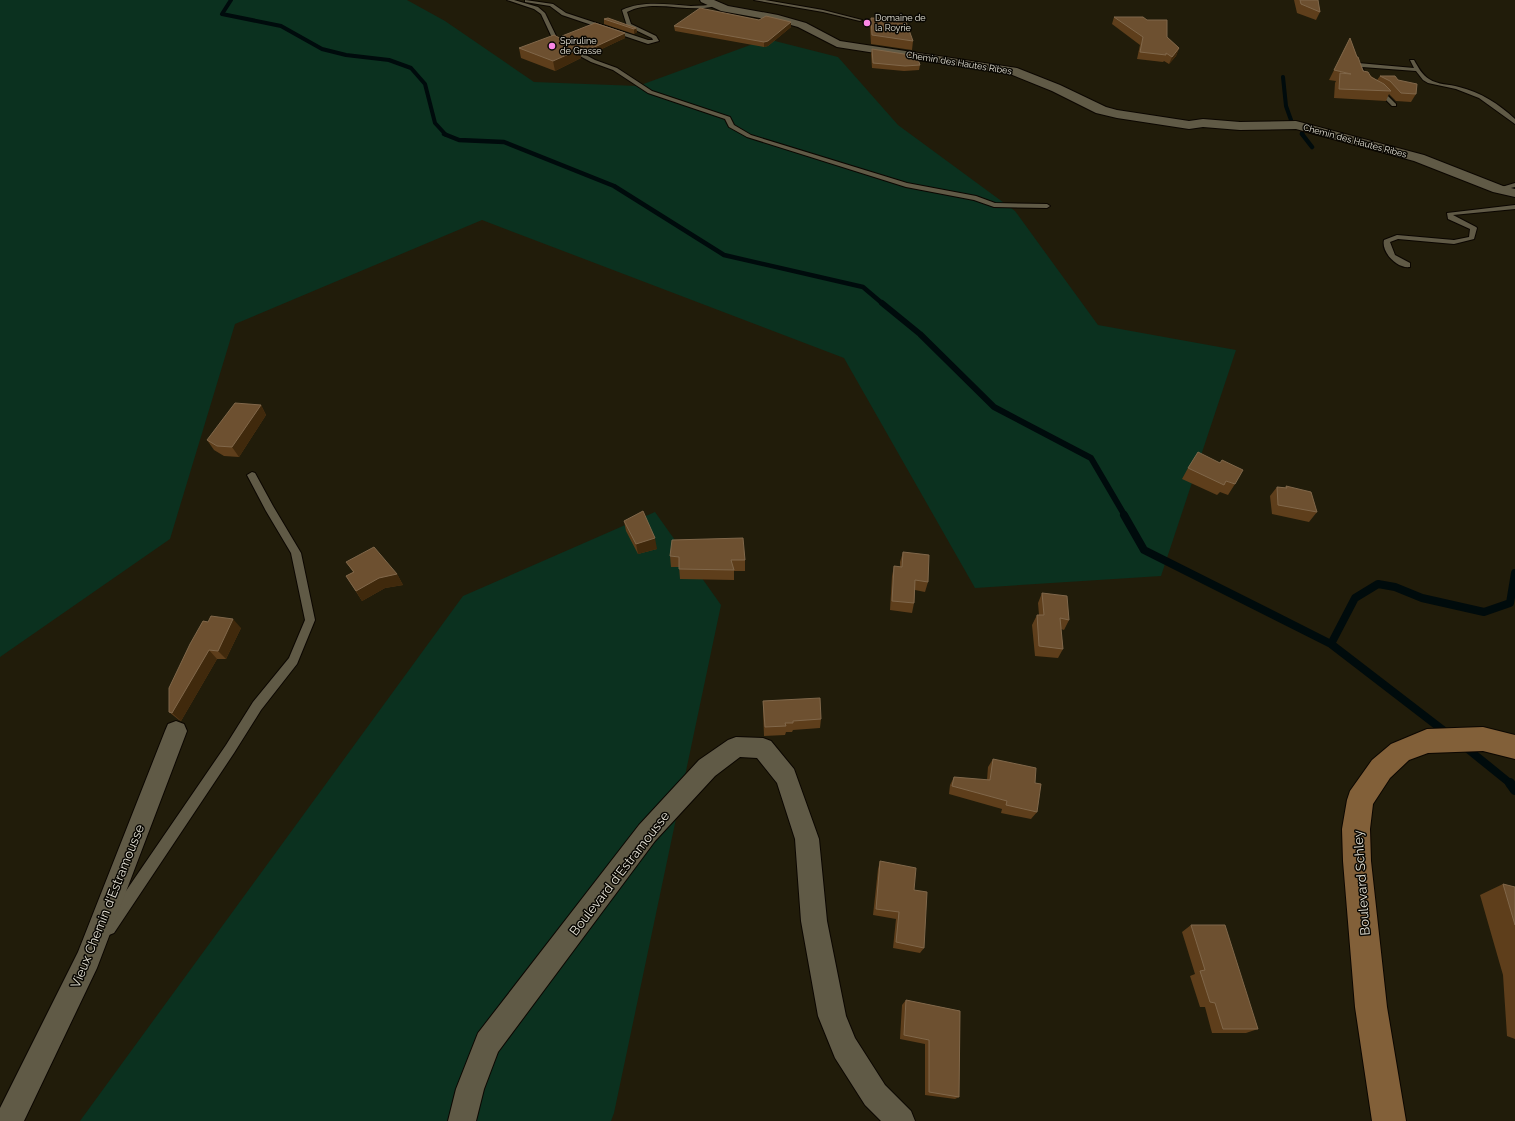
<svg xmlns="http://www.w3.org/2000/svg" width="1515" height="1121" viewBox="0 0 1515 1121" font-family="Raleway,sans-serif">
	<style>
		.green { fill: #0b311f }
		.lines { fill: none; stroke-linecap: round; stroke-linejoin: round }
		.stream-far4 { stroke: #000b0c; stroke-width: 4 }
		.stream-far3 { stroke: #000b0c; stroke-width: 4.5 }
		.stream-far2 { stroke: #000b0c; stroke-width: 6 }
		.stream-far1 { stroke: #000b0c; stroke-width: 8 }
		.stream { stroke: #000b0c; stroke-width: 10 }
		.service-casing { stroke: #0b0600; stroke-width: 2 }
		.minor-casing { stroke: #0b0600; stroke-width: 2 }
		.tertiary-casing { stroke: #0b0600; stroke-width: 2 }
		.secondary-casing { stroke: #0b0600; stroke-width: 2 }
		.service { fill: #605a46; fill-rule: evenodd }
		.minor { fill: #605a46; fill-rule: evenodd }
		.tertiary { fill: #605a46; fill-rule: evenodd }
		.secondary { fill: #826039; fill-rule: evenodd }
		.wall { fill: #5e3e1b }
		.shaded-wall { fill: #40290c }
		.building { fill: #6d5030; stroke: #80674a }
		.poi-dot { fill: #fb87e5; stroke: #090702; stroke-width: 1.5 }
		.labels { text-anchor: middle; stroke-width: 3; stroke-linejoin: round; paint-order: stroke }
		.far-poi-label { font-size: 9px; fill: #e7e4d8; stroke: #090702; text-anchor: start }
		.far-street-label { font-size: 9px; fill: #e7e4d8; stroke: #090702 }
		.near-street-label { font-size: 13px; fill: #e7e4d8; stroke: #090702 }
	</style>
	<rect width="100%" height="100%" fill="#211c0a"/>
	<!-- green -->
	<path class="green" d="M0,0H407L445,21L534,82L638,86L767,39L838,57L898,125L1015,211L1098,325L1236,350L1161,576L975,588L844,358L482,220L235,324L170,539L0,657Z
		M655,512L721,605L614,1113L611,1121H80L463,596Z"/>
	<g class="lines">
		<!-- stream-far4 -->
		<path class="stream-far4" d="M231,0L222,14L281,26L322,49L346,55L389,60L411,68L425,84L435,123L446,135
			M1283,77L1286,106L1291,120
			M1302,133L1303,135"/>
		<!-- stream-far3 -->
		<path class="stream-far3" d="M444,134L459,140L504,142L614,186L724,255L863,287L883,304
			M1302,134L1312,147"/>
		<!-- stream-far2 -->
		<path class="stream-far2" d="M882,303L920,334L994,407L1091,458L1125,516"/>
		<!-- stream-far1 -->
		<path class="stream-far1" d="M1124,515L1144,550L1331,644L1448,734
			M1331,644L1355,598L1378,584L1395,587L1422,598L1484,612L1510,603L1515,573
			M1464,746L1511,784"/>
		<!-- stream -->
		<path class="stream" d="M1510,783L1515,790"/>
		<!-- service casing -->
		<g class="service-casing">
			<path id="service" d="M507,0H514L538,7L545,13L558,40L595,60L617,68L652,91L730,117L734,125L751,135L907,183L976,196L995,203L1047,204L1050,206L1047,208L994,207L974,200L906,187L747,137L729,127L725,119L648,93L613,70L591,62L554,42L541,14L534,9Z
				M525,0L553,4L566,13L648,40H653L652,38L627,26L622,10C644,0 668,5 691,6C699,6 708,5 716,4L718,5C714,7 709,7 704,8C679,10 650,0 627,12L631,24L656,36L659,41L648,44L562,15L550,6L525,2Z
				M754,0H765L823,10L862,20L860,21L823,12Z
				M1410,60H1414C1418,67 1422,75 1429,79C1438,85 1449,84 1459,87C1480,92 1499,104 1515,119V124L1479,98L1456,89L1428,83L1423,80L1416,71L1362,67L1365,73L1362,75L1360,74L1355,65L1358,63L1414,68Z
				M1377,89H1381L1396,104V106H1392L1377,91Z
				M1515,183V187L1498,191L1495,189Z
				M1515,205V209L1453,215L1476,227L1477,228L1474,239L1454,244L1398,239L1390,242L1395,255L1410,263V267C1397,269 1381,252 1384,240L1397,235L1454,240L1469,237L1470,229L1448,219L1447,213Z
				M252,472L255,473L273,506L301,553L315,620L297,664L261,710L234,753L114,933L109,935L104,933L102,928L104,923L226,745L253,702L289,658L305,620L291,553L266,511L247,475Z"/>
		</g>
		<!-- minor casing -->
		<g class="minor-casing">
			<path id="minor" d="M176,721L184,724L187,731L97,968L24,1121H0V1108L78,952L165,731L168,724Z
				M736,737L763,738L771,741L794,769L819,839L827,921L846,1016L855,1038L885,1085L911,1111L915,1121H881L865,1105L835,1058L818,1016L801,921L795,839L777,783L757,758L740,757L715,776L655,841L498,1052L484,1089L476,1121H448L456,1089L478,1033L639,825L699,760L728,740Z"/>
		</g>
		<!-- tertiary casing -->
		<g class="tertiary-casing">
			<path id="tertiary" d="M700,0H714L728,6L778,15L806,23L840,41L1017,68L1060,85L1106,107L1117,110L1189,121L1203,119L1240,122L1296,121L1424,155L1503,186L1515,189V197L1493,192L1414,161L1296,129L1240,130L1203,127L1189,129L1117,118L1096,113L1052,91L1010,74L837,47L798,27L777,21L721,11L701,2Z"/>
		</g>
		<!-- secondary casing -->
		<g class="secondary-casing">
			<path id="secondary" d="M1483,727L1515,735V759L1483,751L1428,753L1409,760L1390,778L1373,804L1370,829L1371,861L1387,1007L1406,1121H1372L1355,1007L1343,861L1342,829L1347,800L1350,791L1372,760L1391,744L1427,729Z"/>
		</g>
		<!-- service -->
		<use href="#service" class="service"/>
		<!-- minor -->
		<use href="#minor" class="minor"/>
		<!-- tertiary -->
		<use href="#tertiary" class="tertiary"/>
		<!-- secondary -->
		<use href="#secondary" class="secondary"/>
	</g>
	<!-- wall -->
	<path class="wall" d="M1294,0H1318L1320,12L1316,20L1297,13Z
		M1114,17L1167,37L1179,48L1176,56L1169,64L1164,61L1163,62L1137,59L1140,45L1112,24Z
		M871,18L913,41L912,50L871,44L870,27Z
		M604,19L636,28L637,32L634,34L604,24Z
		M759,20L791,27L768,46L764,47L675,31L674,26Z
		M625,33V38L589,55L580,50L581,58L555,71L521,58L519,48L563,40L562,36Z
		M1350,38L1357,57L1363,71L1377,80L1380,76L1398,80L1416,94L1411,102L1396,101L1389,94L1386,101L1334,98L1335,83L1336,81L1329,80Z
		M872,49L920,65L919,70L904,71L872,68L871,54Z
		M261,405L266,415L239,457L224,456L214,450L207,440Z
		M1188,468L1235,484L1228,495L1220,492L1217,495L1182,479Z
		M1286,486L1317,512L1309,522L1272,514L1270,496L1277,487L1285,488Z
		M624,521L657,549L638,554L626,531Z
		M903,552L928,582L925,592L915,590L914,603L912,613L890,610L892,576L894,566L900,567V562Z
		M670,556L745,560V571H734V580L680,579L679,567H671Z
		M346,562L397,574L403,585L385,588L362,601L346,576L353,572Z
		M1042,593L1069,620L1064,630L1061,629L1063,649L1058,658L1035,656L1032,625L1037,615H1039L1038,603Z
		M203,621L241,628L226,659H217L181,721L179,720L169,712Z
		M763,701L821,719L820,728L793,730L792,732H786L785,735L764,736L763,710Z
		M993,759L1035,783L1037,812L1031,819L1001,813L1002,809L949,794L950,785L954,777L987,780L988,767Z
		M880,861L914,890L924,948L920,953L893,948L896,919L873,915L878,869Z
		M1503,884L1515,887V1039L1507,1036L1503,975L1480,895Z
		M1191,925L1258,1029L1246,1033H1212L1205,1007H1200L1190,976L1195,974L1182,932Z
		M906,1000L960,1011L959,1097L955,1099L925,1095V1044L900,1039L902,1005Z"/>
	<!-- shaded-wall -->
	<path class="shaded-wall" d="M791,22V27L768,46L764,47V42Z
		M636,28L637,32L634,34V29Z
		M625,33V38L589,55L588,50Z
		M1179,48L1176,56L1169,64L1172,57Z
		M580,49L581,58L555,71L553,61Z
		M261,405L266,415L239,457L232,447Z
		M655,538L657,549L638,554L636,544Z
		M397,574L403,585L385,588L362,601L356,591L379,578Z
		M233,619L241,628L226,659L218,651Z
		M209,650L217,659L181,721L172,713Z"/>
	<!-- building -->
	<path class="building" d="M1300,0H1318L1320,12L1301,4Z
		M700,8L759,20L766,16L791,22L768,41L764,42L674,26Z
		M1114,17H1143L1147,20H1167V37L1179,48L1172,57L1166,53V55L1140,52L1143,37Z
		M608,18L636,28L634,29L604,19Z
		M871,18L905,19L913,41L872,35Z
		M595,23L625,33L588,50L562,36Z
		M554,35L580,49L553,61L519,48Z
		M1350,38L1357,57H1358L1363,71L1368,72L1371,77L1384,84L1391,91L1339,89L1340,73L1351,74L1334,70Z
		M872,49L917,56L920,65L905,66L873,63Z
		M1380,76H1395L1398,80L1417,84L1416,94L1401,93L1390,81Z
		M235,403L261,405L232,447L217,446L207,440Z
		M1198,452L1220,463L1222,460L1243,470L1235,484L1226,481L1224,485L1188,468Z
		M1286,486L1311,492L1317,512L1278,505L1277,487L1287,488Z
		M643,511L655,538L636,544L624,521Z
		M743,538L745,560H731L734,570L679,569V557L670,556L672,540Z
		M374,547L397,574L379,578L356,591L346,576L354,572L346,562Z
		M903,552L929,555L928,582L915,580L914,603L892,601L894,566L902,567Z
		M1042,593L1067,596L1069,620L1060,618L1063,649L1039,646L1037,615H1044Z
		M211,616L233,619L218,651L209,650L172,713L169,712V688L190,644L203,621L208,622Z
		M820,698L821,719L793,721V723H785L786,726L765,727L763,701Z
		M993,759L1036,768L1035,783L1041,784L1037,812L1006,805L1007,801L952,786L954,777L990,780Z
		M880,861L916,868L914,890L927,892L924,948L896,942L899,912L876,909Z
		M1503,884L1515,887V925Z
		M1191,925H1225L1258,1029H1223L1215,1003L1210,1002L1200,971L1205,970Z
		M906,1000L960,1011L959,1097L929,1092V1040L904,1035Z"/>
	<!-- markers -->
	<g class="poi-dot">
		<circle cx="867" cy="23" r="4"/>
		<circle cx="552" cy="46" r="4"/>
	</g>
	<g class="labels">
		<!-- far-poi labels -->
		<g class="far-poi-label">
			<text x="875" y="21">Domaine de<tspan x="875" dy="10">la Royrie</tspan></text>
			<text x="560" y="44">Spiruline<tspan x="560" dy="10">de Grasse</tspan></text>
		</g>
		<!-- far-street labels -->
		<g class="far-street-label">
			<text transform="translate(959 63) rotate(9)" y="3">Chemin des Hautes Ribes</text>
			<text transform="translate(1355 141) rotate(15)" y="3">Chemin des Hautes Ribes</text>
		</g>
		<!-- near-street labels -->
		<g class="near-street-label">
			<text transform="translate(619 873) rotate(-52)" y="5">Boulevard d'Estramousse</text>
			<text transform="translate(1361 883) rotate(-94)" y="5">Boulevard Schley</text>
			<text transform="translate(107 906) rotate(-68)" y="5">Vieux Chemin d'Estramousse</text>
		</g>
	</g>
</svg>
